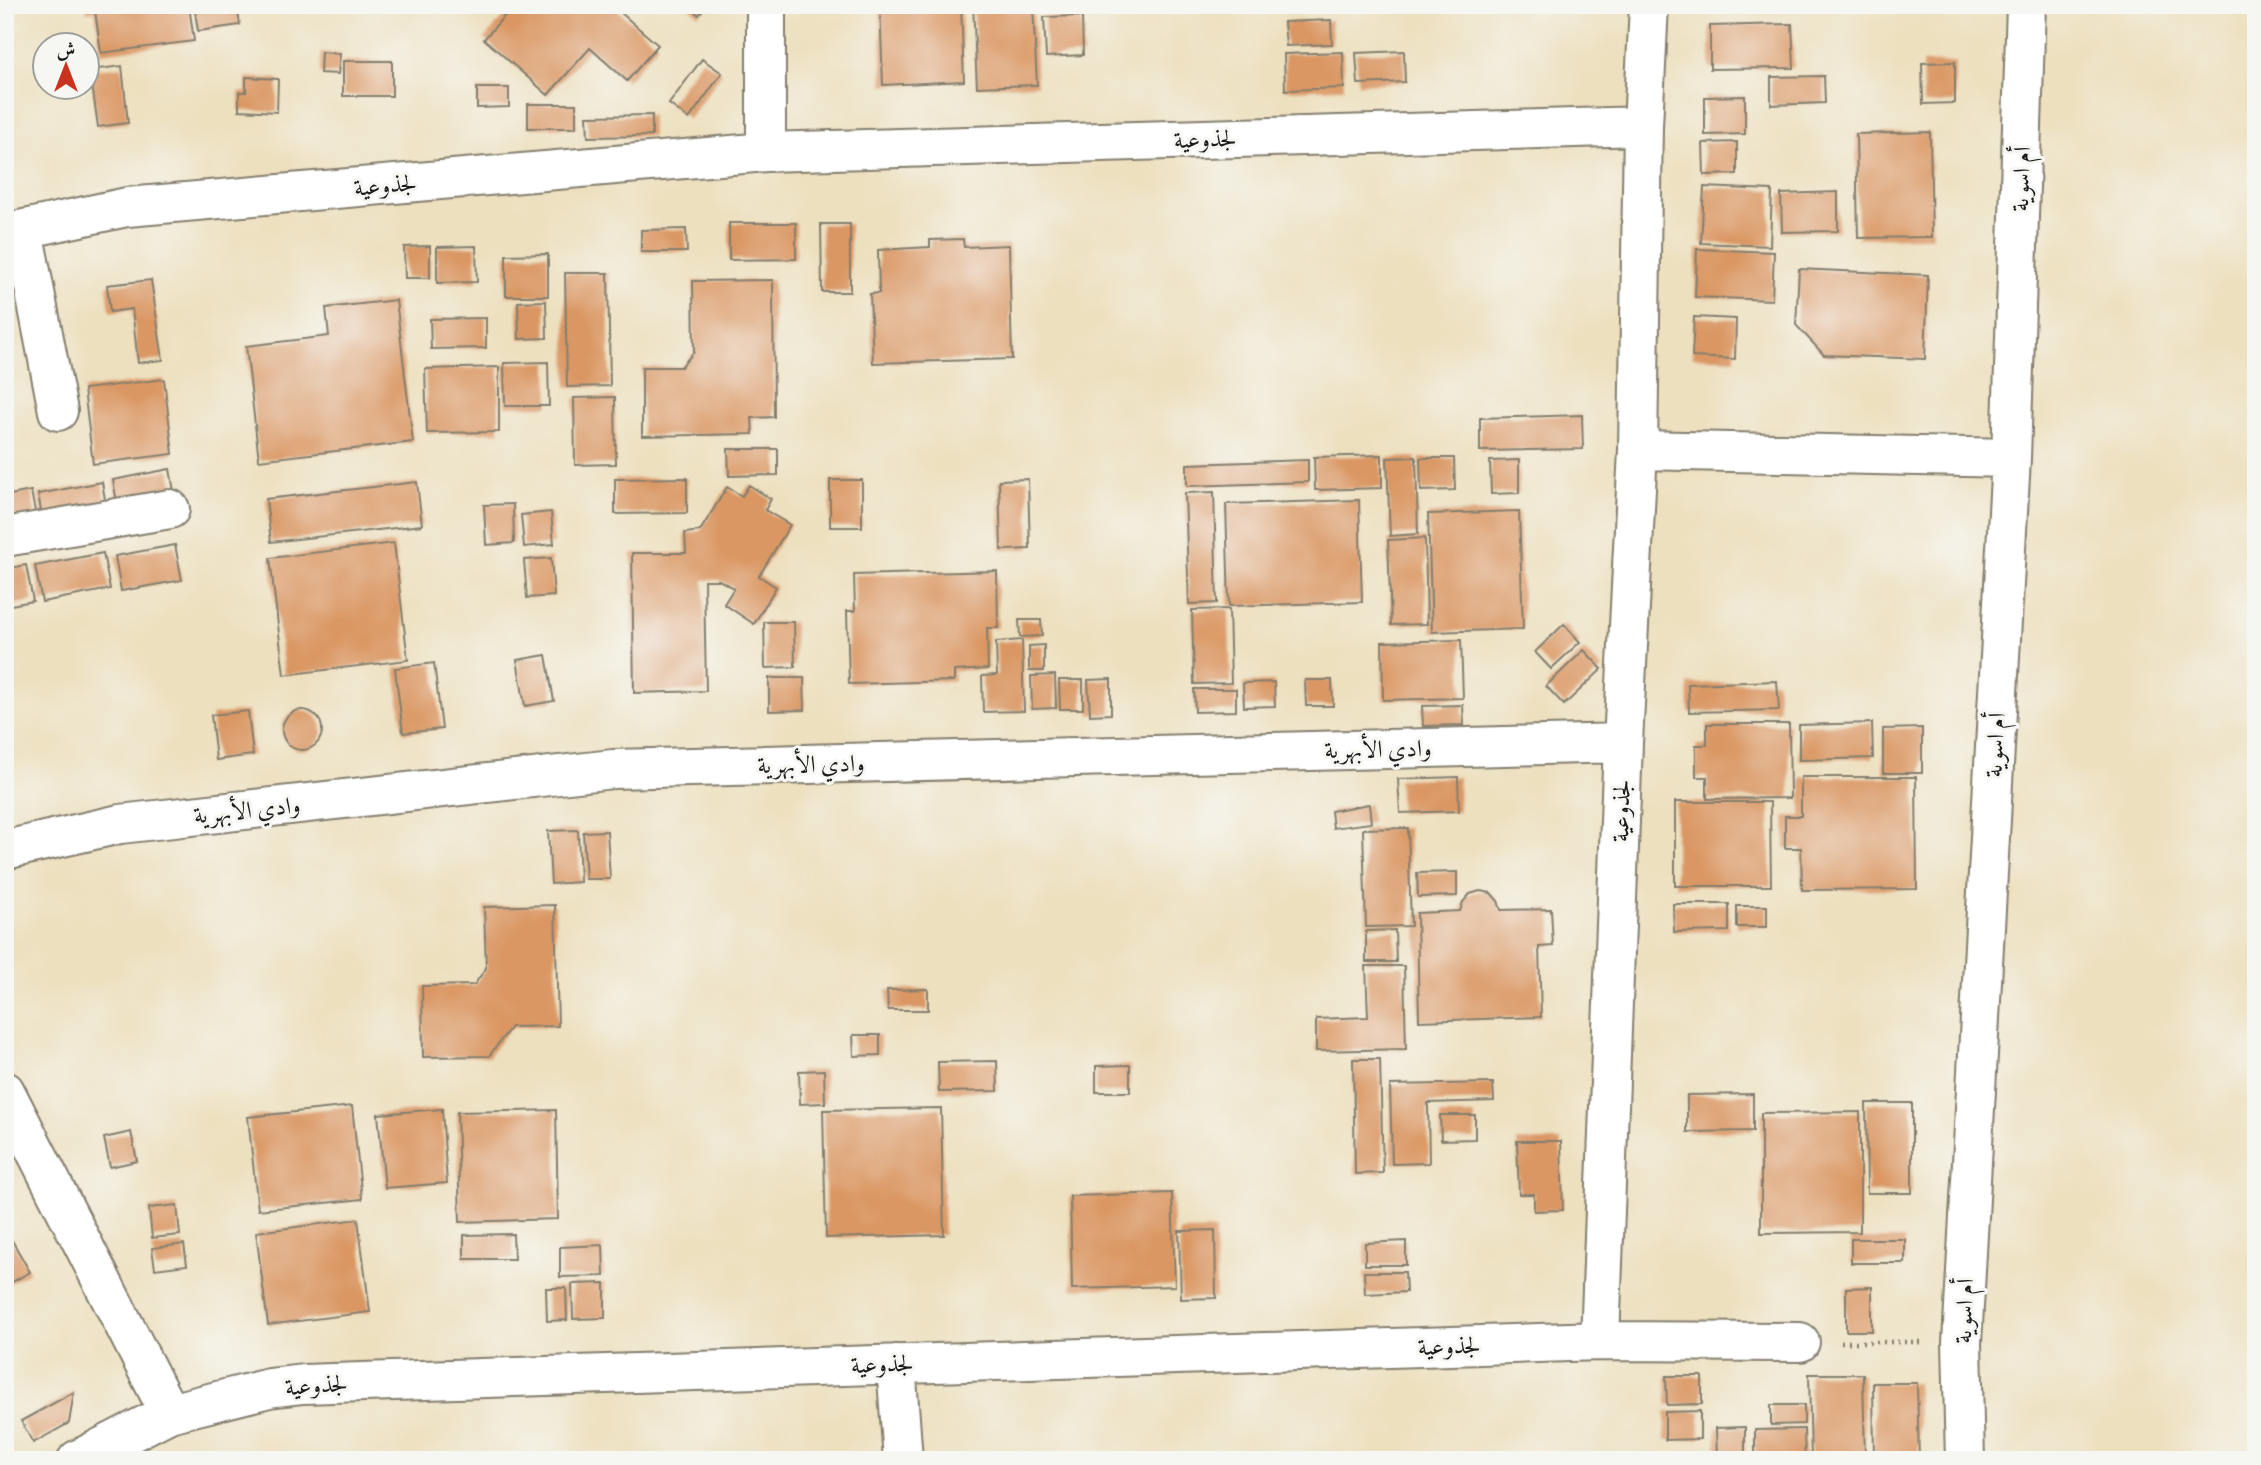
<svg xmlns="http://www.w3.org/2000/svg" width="2261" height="1465" viewBox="0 0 2261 1465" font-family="'Sorts Mill Goudy',Amiri,serif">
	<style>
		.building { fill: #da9763 }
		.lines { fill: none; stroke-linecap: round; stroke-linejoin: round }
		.minor-casing { stroke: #847e6e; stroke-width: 42 }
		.path { stroke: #847e6e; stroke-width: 4.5; stroke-dasharray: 2 5; stroke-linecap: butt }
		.minor { stroke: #fff; stroke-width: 38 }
		.labels { text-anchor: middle; stroke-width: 6; stroke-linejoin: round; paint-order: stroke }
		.street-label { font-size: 24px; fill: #1c1c1c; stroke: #f6f6f2 }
	</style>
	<rect width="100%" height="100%" fill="#f6f6f2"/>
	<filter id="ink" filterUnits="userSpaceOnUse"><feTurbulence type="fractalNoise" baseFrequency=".0143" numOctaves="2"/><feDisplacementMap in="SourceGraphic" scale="14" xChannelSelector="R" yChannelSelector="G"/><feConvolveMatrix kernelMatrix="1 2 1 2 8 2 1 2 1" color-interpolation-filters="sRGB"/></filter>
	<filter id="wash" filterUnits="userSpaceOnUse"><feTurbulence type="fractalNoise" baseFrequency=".00686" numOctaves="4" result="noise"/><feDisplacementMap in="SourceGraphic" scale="28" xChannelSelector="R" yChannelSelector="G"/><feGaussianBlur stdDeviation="1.57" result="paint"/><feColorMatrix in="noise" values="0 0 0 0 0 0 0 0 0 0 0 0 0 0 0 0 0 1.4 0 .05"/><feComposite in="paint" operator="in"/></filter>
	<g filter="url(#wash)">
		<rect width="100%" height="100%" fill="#ede0bf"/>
		<g id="blocks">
			<!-- building -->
			<path class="building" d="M86,5H189L194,41L101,53L95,11L87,12Z
				M194,5H237L240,25L198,31Z
				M514,5H612L658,45L627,81L590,48L548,95L484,39Z
				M686,5H706L699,15Z
				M961,5L964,81L883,85L880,6Z
				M973,5H1033L1037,85L977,87Z
				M1061,5H1137V7L1061,10Z
				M1082,16L1083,55L1046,57L1044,17Z
				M1331,20L1332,44L1286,46L1284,22Z
				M1792,24L1794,68L1710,69V26Z
				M1404,51L1405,82L1358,84L1356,53Z
				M321,52L340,54L338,74L320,73Z
				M1343,52L1344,88L1285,90L1284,54Z
				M702,59L722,73L689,119L669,104Z
				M343,61H392V96H343Z
				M1955,62V103L1923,104L1922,63Z
				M122,66L128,123L98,127L90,70Z
				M1824,76L1825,103L1771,105V77Z
				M246,77L278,79L277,112L239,110V92H246Z
				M477,88H509V107L477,108Z
				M1745,96V134L1705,135V97Z
				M528,104H576V128H528Z
				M652,115V136L588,137L587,116Z
				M1930,132L1932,237L1858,238L1856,134Z
				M1737,142V174L1704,175L1703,143Z
				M1704,187L1772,190L1770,246L1701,243Z
				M1838,192V231L1782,232L1781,194Z
				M729,223H796V259L729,260Z
				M821,224H850V292H822Z
				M686,229L687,252H641V230Z
				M963,239L964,247L1009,245L1012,359L873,363L870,294L879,293L878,250L930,247V240Z
				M430,246V278H405L404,247Z
				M476,246L477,282L437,283V247Z
				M1697,249L1774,252L1772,300L1695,297Z
				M548,254V296H506V255Z
				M1799,269L1928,275L1925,359L1824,355L1796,325Z
				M565,273H608L610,386L567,387Z
				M151,280L163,360L138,363L132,309L110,312L107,285Z
				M773,280L774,417L752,418L753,434L642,436V367H681L694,352L693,281Z
				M396,300L413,442L259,460L246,346L329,336L326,308Z
				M546,301L547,338L519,339L518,302Z
				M1694,317L1736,319L1735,359L1692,357Z
				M486,318V348L431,349L430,319Z
				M548,362L549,406H505L504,363Z
				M499,367V432L427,433L425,369Z
				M164,379L173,454L93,464L84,389Z
				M615,397L616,464L575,465L574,398Z
				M1582,415L1583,449L1480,451V418Z
				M728,449H778V475L729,476Z
				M1382,455V488L1315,490L1314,457Z
				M1416,457L1418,534L1390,536L1387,458Z
				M1420,458H1454L1455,490L1421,491Z
				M1308,460V482L1187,486V464Z
				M1519,460V493L1491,494L1490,461Z
				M170,469L175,497L118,508L113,480Z
				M687,478V513L615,514V479Z
				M1028,479L1030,549L1001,550L999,480Z
				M830,480H862V527H830Z
				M102,482L107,511L43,522L38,494Z
				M417,482L422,525L271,542L266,499Z
				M749,485L771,499L765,510L790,525L759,576L776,587L754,624L724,604L734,588L719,580H704L706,691L634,693L632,553H686L685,533L700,531L727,487L742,496Z
				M31,491L37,522L5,528V496Z
				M1214,492L1217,603L1189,604L1185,493Z
				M1359,500L1362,602L1229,606L1226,504Z
				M513,504L514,543L486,545L484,505Z
				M1519,511L1523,629L1432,632L1428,514Z
				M551,512L554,544L524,547L521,515Z
				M1425,538L1427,624L1391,625L1388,540Z
				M394,543L408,660L284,675L270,558Z
				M175,545L182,580L121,591L115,556Z
				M103,553L110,589L42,602L35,566Z
				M551,558L554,596L527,598L524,560Z
				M26,565L33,601L5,606V569Z
				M997,571L998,628H987L988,669L954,671V681L849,684L847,611H855L854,575Z
				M1229,609L1231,683L1194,684L1192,610Z
				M1019,620H1041L1042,636L1020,637Z
				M764,622H794L795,667L765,668Z
				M1564,624L1580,642L1551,669L1535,652Z
				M1022,640L1024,711L983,712L982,676L997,675L996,642Z
				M1461,640L1463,698L1383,700L1382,642Z
				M1044,645V671H1029V646Z
				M1584,650L1602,669L1564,705L1546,686Z
				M546,655L554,701L525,706L517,660Z
				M434,663L442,729L403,733L395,668Z
				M1055,675L1056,708L1032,709L1031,676Z
				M769,678H804L805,710L769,711Z
				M1111,679V714L1090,715L1088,680Z
				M1059,680H1083V709H1060Z
				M1305,680H1332L1333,706H1306Z
				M1777,681L1779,710L1689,712L1688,684Z
				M1274,682L1275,706L1244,707L1243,683Z
				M1194,689H1236V711L1195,712Z
				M1463,705L1464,725L1423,726L1422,706Z
				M282 730a20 20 0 1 1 40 0a20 20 0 1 1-40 0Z
				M248,711L253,755L216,760L211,715Z
				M1872,723L1873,758L1799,760V725Z
				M1707,724H1789L1790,798L1707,799V777H1696V745H1707Z
				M1922,728V773H1883V729Z
				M1458,777L1459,811L1400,813L1398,779Z
				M1801,777H1916L1917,889L1802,890L1801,848H1785V816H1801Z
				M1675,802H1770L1771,886H1675Z
				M1369,804L1371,823L1333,828L1331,811Z
				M1408,828L1411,926L1366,927L1363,829Z
				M578,830L580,882L551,884L548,831Z
				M607,831L610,879H586L583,832Z
				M1457,872V896L1418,897L1417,873Z
				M1480,891L1491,893L1498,901L1501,910L1551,909L1553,946L1539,947L1541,1017L1419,1021L1417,913L1460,911L1463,902L1470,894Z
				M1673,904H1729V931L1674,932Z
				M555,905L558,1026L511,1027L489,1056L423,1057L422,986L474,985L486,968L484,907Z
				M1737,906H1767V927H1737Z
				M1395,930L1396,962H1366V931Z
				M1366,966H1404L1406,1049L1316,1051V1019L1368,1017Z
				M928,989V1010H888L887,990Z
				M853,1035H880V1055L854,1056Z
				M1353,1059H1380L1383,1173L1355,1174Z
				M997,1061L998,1091L939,1092L938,1062Z
				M1130,1065V1092H1096V1066Z
				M824,1070L825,1103L800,1104L799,1071Z
				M1493,1083L1494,1101L1428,1103L1429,1163L1392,1164L1390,1085Z
				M1753,1094V1131L1687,1132V1095Z
				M1866,1103H1912V1193H1867Z
				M352,1106L362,1199L258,1210L248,1117Z
				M941,1108L944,1235L826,1238L823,1110Z
				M442,1109L447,1183L385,1188L378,1114Z
				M556,1110L558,1219L460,1222L457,1112Z
				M1860,1112V1232L1761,1233V1113Z
				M1440,1115H1475V1139L1441,1140Z
				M131,1132L137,1161L110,1167L104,1138Z
				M1517,1141H1561L1563,1210L1534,1211V1194H1519Z
				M1172,1193L1175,1286L1072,1289L1070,1196Z
				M177,1205L180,1235L152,1238L149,1208Z
				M358,1219L370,1312L268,1325L256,1232Z
				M5,1228L30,1272L5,1286Z
				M1215,1230L1216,1298L1181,1299L1179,1231Z
				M513,1234L514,1259H464V1235Z
				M1851,1239H1905V1263H1851Z
				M1406,1241V1265H1365V1243Z
				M184,1244L187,1265L155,1269L152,1248Z
				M603,1245L604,1276L560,1277V1247Z
				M1364,1272H1405L1406,1292L1365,1294Z
				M605,1283V1318L573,1319L572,1284Z
				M1872,1287V1331H1846V1288Z
				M546,1288H566L567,1320L547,1321Z
				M1809,1374H1863L1865,1460H1811Z
				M1666,1376H1702V1404L1667,1405Z
				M1873,1383H1917L1919,1460H1874Z
				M74,1392L69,1423L33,1443L21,1421Z
				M1771,1405H1804V1424L1771,1425Z
				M1700,1411V1439L1665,1440V1412Z
				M1745,1427V1460H1717L1716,1428Z
				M1804,1429L1805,1460H1755V1430Z"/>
		</g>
	</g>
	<g filter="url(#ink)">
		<use href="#blocks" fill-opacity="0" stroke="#847e6e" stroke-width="2"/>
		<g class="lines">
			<!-- minor casing -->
			<g class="minor-casing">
				<path id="minor" d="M766,5V152
					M23,230L58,411
					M5,233L127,207L766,152L1643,126
					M1638,450L2011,458
					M5,537L170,509
					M5,850L120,824L613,769L1623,743
					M5,1091L169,1413
					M1600,1341L1623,743L1638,450L1643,126L1649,5
					M896,1364L903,1460
					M77,1460L169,1413L269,1388L303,1384L1600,1341L1800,1342
					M1965,1460L1962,1343L2011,458L2026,5"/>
			</g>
			<!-- path -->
			<path class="path" d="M1841,1342H1923"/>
			<!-- minor -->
			<use href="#minor" class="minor"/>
		</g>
	</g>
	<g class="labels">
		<!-- street labels -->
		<g class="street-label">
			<text transform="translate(1205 139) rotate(-2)" y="8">لجذوعية</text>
			<text transform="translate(2021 179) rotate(-88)" y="8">أم اسوية</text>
			<text transform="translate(385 185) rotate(-5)" y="8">لجذوعية</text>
			<text transform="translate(1995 745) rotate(-87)" y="8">أم اسوية</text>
			<text transform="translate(1378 749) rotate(-1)" y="8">وادي الأبهرية</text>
			<text transform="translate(811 764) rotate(-1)" y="8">وادي الأبهرية</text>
			<text transform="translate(247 810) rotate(-6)" y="8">وادي الأبهرية</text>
			<text transform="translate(1621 811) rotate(-88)" y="8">لجذوعية</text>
			<text transform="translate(1964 1311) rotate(-88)" y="8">أم اسوية</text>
			<text transform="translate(1449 1346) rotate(-2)" y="8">لجذوعية</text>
			<text transform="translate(882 1364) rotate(-2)" y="8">لجذوعية</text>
			<text transform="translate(316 1385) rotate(-4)" y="8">لجذوعية</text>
		</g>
	</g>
	<!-- margin -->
	<rect width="2261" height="1465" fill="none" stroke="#f6f6f2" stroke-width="28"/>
	<!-- north arrow -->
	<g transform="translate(66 66)"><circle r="33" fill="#f6f6f2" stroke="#9f9f9c" stroke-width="2"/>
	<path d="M0-5L12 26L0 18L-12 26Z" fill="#c8321e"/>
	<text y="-10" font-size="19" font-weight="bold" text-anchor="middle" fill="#1c1c1c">ش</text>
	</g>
</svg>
